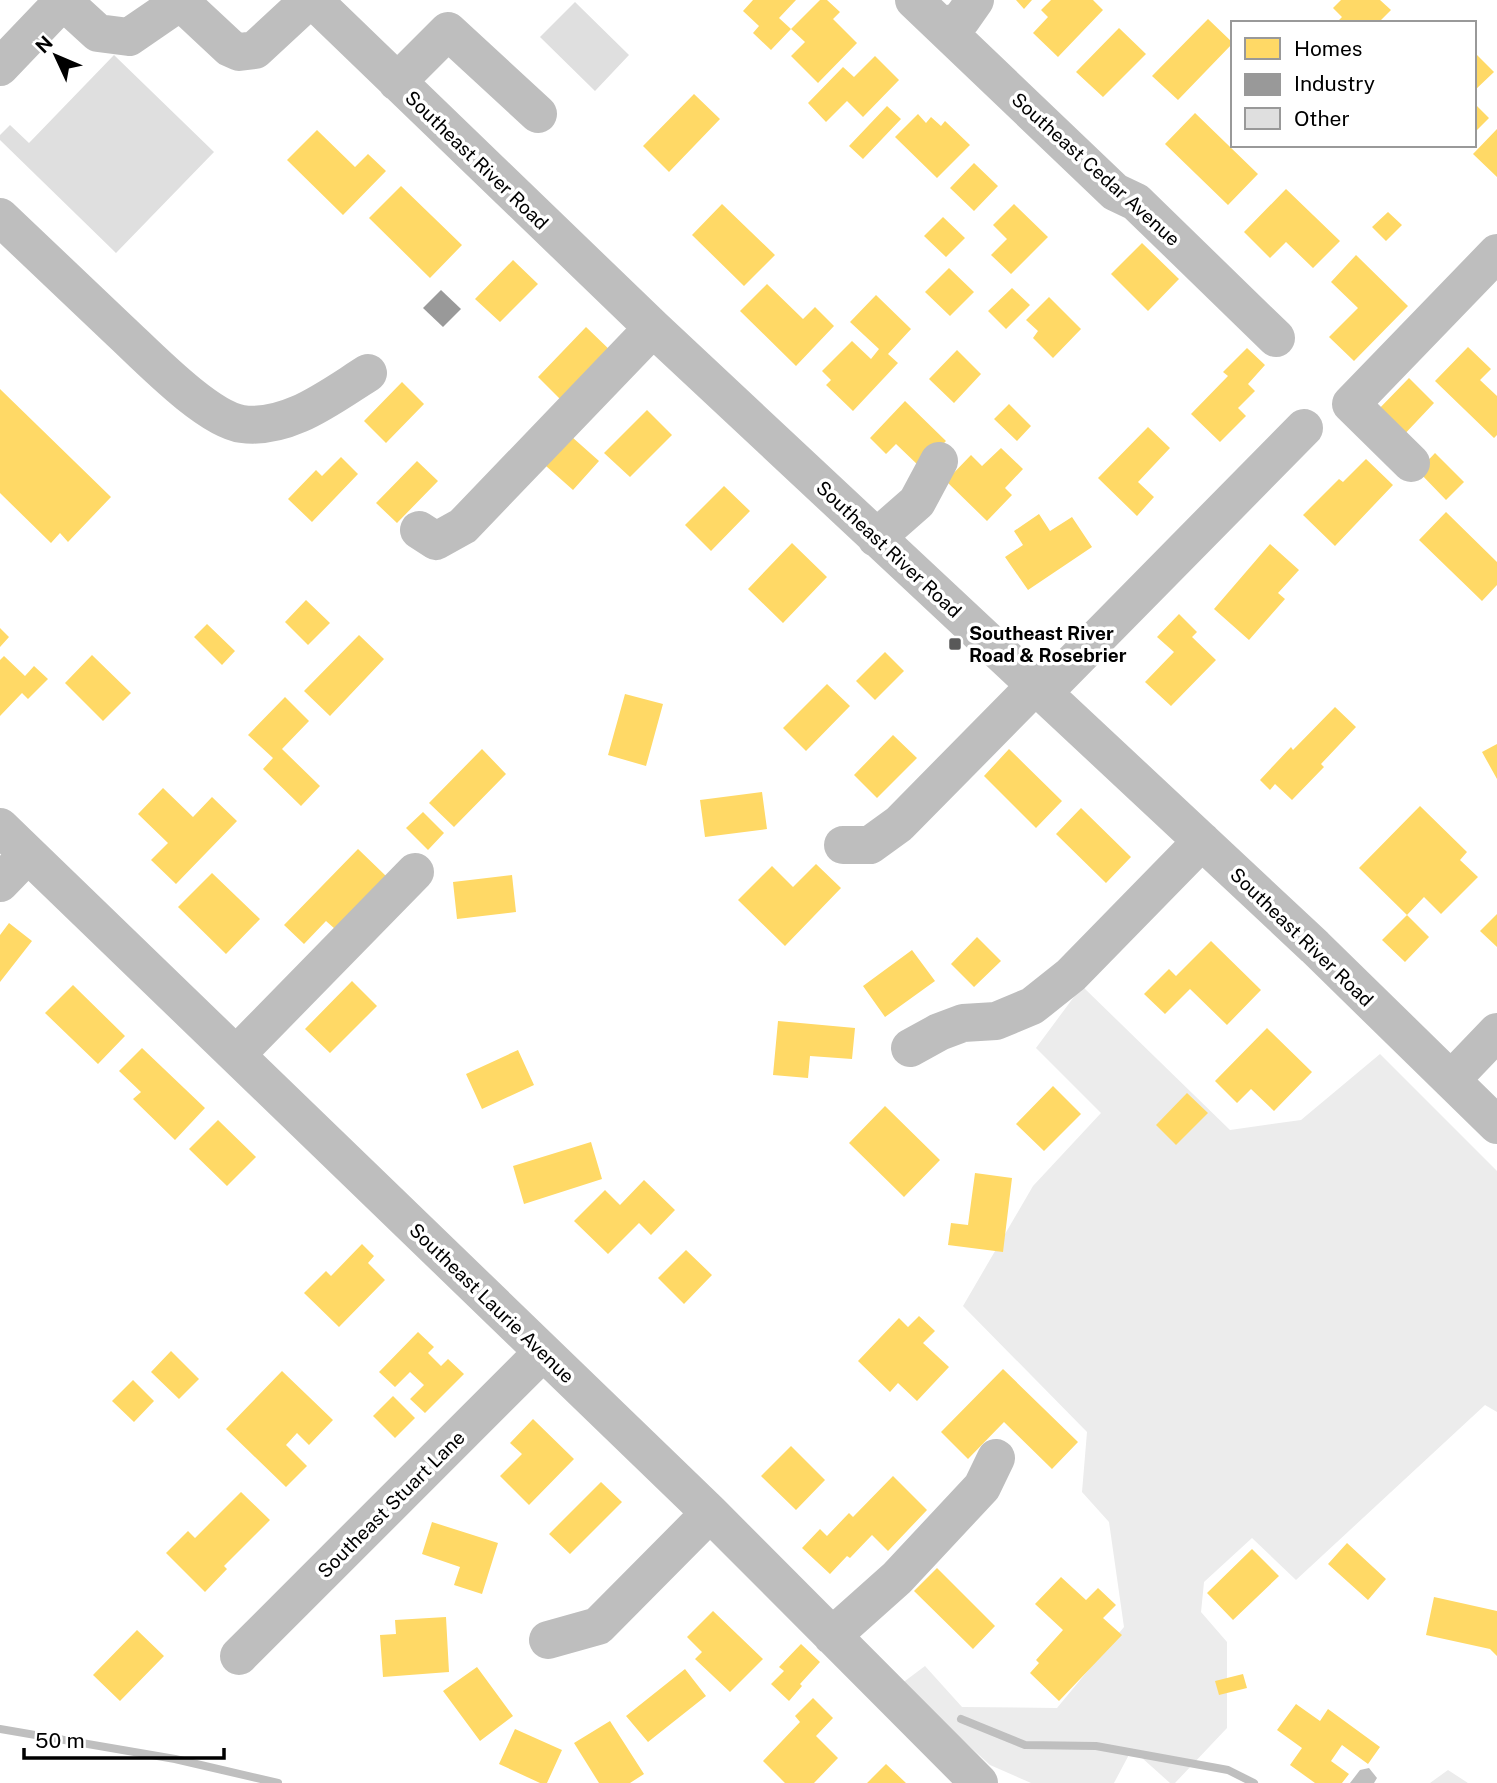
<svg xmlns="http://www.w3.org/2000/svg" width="1497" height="1783" viewBox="0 0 1497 1783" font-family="'Public Sans',sans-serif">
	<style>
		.green { fill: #ececec }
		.water { fill: #bfbfbf }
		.homes { fill: #ffd966 }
		.industry { fill: #999 }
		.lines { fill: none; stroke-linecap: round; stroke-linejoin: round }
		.stream { stroke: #bfbfbf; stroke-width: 8 }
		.building { fill: #dfdfdf }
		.minor { stroke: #bebebe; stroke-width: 38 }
		.poi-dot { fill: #595959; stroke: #fff; stroke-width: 2.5 }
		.labels { text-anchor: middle; stroke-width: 7; stroke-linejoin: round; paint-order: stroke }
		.street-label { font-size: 19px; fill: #000; stroke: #fff }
		.poi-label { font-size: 19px; font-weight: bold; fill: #000; stroke: #fff; text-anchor: start }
	</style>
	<rect width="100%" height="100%" fill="#fff"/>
	<!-- green -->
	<path class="green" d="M1082,986L1230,1130L1301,1120L1380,1054L1497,1171V1412L1485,1405L1296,1580L1252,1538L1204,1582L1201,1612L1227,1642V1728L1175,1783H1170L1132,1749L1114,1783H1031L990,1765L901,1684L925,1666L962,1707L1057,1708L1124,1627L1109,1522L1082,1492L1087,1432L963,1306L1033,1186L1101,1113L1036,1048Z
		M1448,1770L1468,1783H1430Z"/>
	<!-- water -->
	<path class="water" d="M1369,1768L1377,1778L1374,1783H1350L1360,1770Z"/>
	<!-- homes -->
	<path class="homes" d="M753,0H796L779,18L791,29L771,50L753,33L759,26L743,11Z
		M820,0H827L840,12L833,19L857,43L818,83L791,56L805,42L791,29Z
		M1016,0H1032L1024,9Z
		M1051,0H1093L1103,10L1058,57L1033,33L1048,17L1041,10Z
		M1341,0H1380L1391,10L1378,23H1336L1342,17L1333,8Z
		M1208,19L1233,43L1178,100L1152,76Z
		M1119,28L1146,54L1103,97L1076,72Z
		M1474,52L1494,72L1474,91Z
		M875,56L899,80L863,117L847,101L826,122L808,103L843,67L854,77Z
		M694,94L720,119L669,172L643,146Z
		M1474,103L1489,118L1474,133Z
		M887,106L901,119L863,159L849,146Z
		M1195,113L1258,174L1228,205L1165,144Z
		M918,114L926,123L931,117L941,126L945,121L970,145L937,178L895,137Z
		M1497,129V177L1473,154Z
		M317,130L355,167L368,154L386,171L343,215L287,160Z
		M974,163L998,186L974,211L950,188Z
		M401,186L462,245L430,278L369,218Z
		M1286,189L1340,241L1313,268L1286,242L1270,258L1244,232Z
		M722,204L775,255L744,286L692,235Z
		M1014,204L1048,237L1011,274L991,255L1007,239L993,225Z
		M1388,212L1402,225L1386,241L1372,227Z
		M943,217L965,238L946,257L924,236Z
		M1142,243L1179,279L1148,311L1111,274Z
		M1356,255L1408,306L1354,361L1329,337L1358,308L1331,282Z
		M513,260L538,284L500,322L475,299Z
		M949,268L974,292L950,316L925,292Z
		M767,284L803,319L815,307L834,326L796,366L740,311Z
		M1012,288L1030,305L1006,329L988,311Z
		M876,295L911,329L888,354L898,363L853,411L826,385L831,380L822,371L852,341L871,359L879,349L850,322Z
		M1049,297L1081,329L1053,358L1033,338L1038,331L1026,320Z
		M586,327L614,354L565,404L538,377Z
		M1468,347L1491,369L1480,380L1497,396V435L1494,438L1435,381Z
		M1247,348L1265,365L1248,384L1255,391L1238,408L1246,416L1220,442L1191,414L1228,376L1223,372Z
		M957,350L981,374L954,403L929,379Z
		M1409,378L1434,403L1399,440L1373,415Z
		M402,382L424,404L386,443L364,421Z
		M0,389L111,497L68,542L60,533L51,543L0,493Z
		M905,401L946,441L920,467L896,444L886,454L870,438Z
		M1009,404L1031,426L1017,441L994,419Z
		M647,410L672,435L630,477L604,453Z
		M1148,427L1170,448L1138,482L1154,497L1137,516L1098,478Z
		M572,437L599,461L573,490L546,466Z
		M1001,448L1023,469L1005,488L1012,495L987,521L946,481L971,455L982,466Z
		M1435,453L1464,482L1446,500L1418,471Z
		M341,457L358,474L312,522L288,499L316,470L322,476Z
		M1366,459L1393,485L1335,546L1303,515L1339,479L1343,482Z
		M417,461L438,481L397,523L376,503Z
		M724,486L750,511L711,551L685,525Z
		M1446,512L1497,562V585L1482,601L1419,540Z
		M1039,514L1050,531L1072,517L1092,547L1028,590L1005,557L1023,545L1014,531Z
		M792,543L827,577L783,623L748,589Z
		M1270,544L1299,570L1278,593L1285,599L1249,640L1214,609Z
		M306,600L330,623L308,645L285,622Z
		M1179,614L1197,632L1192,637L1216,660L1171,706L1145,682L1174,652L1157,637Z
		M207,624L235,651L222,665L194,637Z
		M0,628L9,637L0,647Z
		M359,635L384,659L330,716L304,691Z
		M885,652L904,671L875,700L856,681Z
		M92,655L131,693L103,721L65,683Z
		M4,656L25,676L34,666L48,679L28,699L22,693L0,716V660Z
		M827,684L850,706L806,751L783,728Z
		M625,694L663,704L646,766L608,755Z
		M285,697L309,721L282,749L320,786L301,806L263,769L273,758L248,735Z
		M1335,707L1356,727L1321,764L1324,767L1292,800L1275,784L1270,790L1260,780L1291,747L1293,750Z
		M893,735L917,758L877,798L854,775Z
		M1497,744V779L1482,752Z
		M482,749L506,774L454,827L429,803Z
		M1009,749L1062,801L1036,828L984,776Z
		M163,788L193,817L212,797L237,821L176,884L151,860L168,843L138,814Z
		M762,792L767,829L705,837L700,800Z
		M1420,806L1467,852L1460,860L1478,877L1441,914L1424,897L1407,915L1429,937L1405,962L1382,940L1407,915L1359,868Z
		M1081,808L1131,857L1106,883L1056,834Z
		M423,812L444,833L428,850L406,828Z
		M358,849L386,876L335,929L326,921L304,944L284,925Z
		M816,864L841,888L785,946L738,900L772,866L793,887Z
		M212,873L260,919L226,954L178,907Z
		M512,875L516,912L457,919L453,882Z
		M1497,914V947L1480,931Z
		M9,923L32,941L0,982V935Z
		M977,937L1001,961L974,987L951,964Z
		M1211,941L1261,990L1227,1025L1190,989L1165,1014L1144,994L1169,969L1176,976Z
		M912,950L935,981L885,1017L863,986Z
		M352,981L377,1006L330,1053L305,1029Z
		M73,985L125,1036L98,1064L45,1013Z
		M778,1021L855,1028L852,1059L810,1056L808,1078L773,1075Z
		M1267,1028L1312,1072L1274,1111L1251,1089L1237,1103L1215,1081Z
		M142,1048L205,1108L175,1140L133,1099L141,1092L119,1071Z
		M518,1050L534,1085L482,1109L466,1074Z
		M1053,1086L1081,1114L1044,1151L1016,1124Z
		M1187,1093L1208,1113L1176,1145L1156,1125Z
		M885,1106L940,1160L904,1197L849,1143Z
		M218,1120L256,1157L227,1186L189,1149Z
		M591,1142L602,1179L524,1204L513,1166Z
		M975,1173L1012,1178L1003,1252L948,1245L951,1223L968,1225Z
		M644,1180L675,1210L651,1235L639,1223L608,1254L574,1221L605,1190L620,1205Z
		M362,1244L374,1256L368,1263L385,1280L339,1327L304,1293L326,1271L331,1276Z
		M686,1250L712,1275L684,1304L658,1278Z
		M919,1316L935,1331L923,1343L949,1367L917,1401L898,1383L890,1392L858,1361L899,1318L908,1327Z
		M418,1332L434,1347L428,1353L441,1366L448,1359L464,1374L425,1413L410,1399L424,1385L410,1372L395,1387L379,1372Z
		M171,1351L199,1379L179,1399L151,1372Z
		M1003,1369L1078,1442L1052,1469L1004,1422L968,1459L941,1432Z
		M282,1371L333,1420L309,1445L297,1433L286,1445L307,1466L286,1487L226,1429Z
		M133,1380L154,1401L134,1422L112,1401Z
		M393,1396L415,1418L395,1438L373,1416Z
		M533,1419L574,1459L529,1505L500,1476L522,1454L510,1443Z
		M791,1446L825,1480L796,1510L761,1476Z
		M893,1476L927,1510L888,1551L872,1535L850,1558L847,1556L830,1574L802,1548L820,1529L827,1536L849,1513L853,1517Z
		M601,1482L622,1502L570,1554L549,1534Z
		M241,1492L270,1520L224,1566L227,1569L205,1592L166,1553L188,1531L195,1538Z
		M432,1522L498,1543L482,1594L454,1585L460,1567L422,1554Z
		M1347,1543L1386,1579L1368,1600L1328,1564Z
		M1252,1549L1279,1576L1233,1620L1207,1593Z
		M937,1568L995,1626L973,1649L914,1591Z
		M1061,1577L1086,1600L1098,1588L1116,1605L1103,1618L1122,1635L1059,1701L1030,1673L1039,1663L1036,1660L1063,1630L1035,1604Z
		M1434,1597L1497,1611V1656L1490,1649L1426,1635Z
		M713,1611L763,1659L730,1692L695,1659L702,1652L687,1637Z
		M446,1617L449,1672L383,1677L380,1635L396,1634L395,1620Z
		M137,1630L164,1656L120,1701L93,1675Z
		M801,1644L820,1662L800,1684L802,1686L789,1701L771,1684L784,1671L779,1667Z
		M477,1667L513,1716L480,1741L443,1691Z
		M685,1669L706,1696L648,1742L626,1716Z
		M1243,1674L1247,1688L1219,1695L1215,1681Z
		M813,1698L833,1718L816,1736L838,1758L814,1783H785L763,1761L800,1722L795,1716Z
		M1296,1704L1320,1721L1328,1709L1380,1747L1368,1764L1342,1745L1331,1761L1349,1774L1342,1783H1315L1290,1765L1302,1748L1277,1730Z
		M610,1721L644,1774L630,1783H599L574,1743Z
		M515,1729L562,1750L547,1783H540L499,1764Z
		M886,1764L906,1783H867Z"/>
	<!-- industry -->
	<path class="industry" d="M441,290L461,309L443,327L423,308Z"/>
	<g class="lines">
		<!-- stream -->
		<path class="stream" d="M961,1719L1025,1745L1096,1746L1228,1770L1254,1783
			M0,1729L175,1759L278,1783"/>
	</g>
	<!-- building -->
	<path class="building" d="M575,2L629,55L595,91L540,37Z
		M114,55L214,152L116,253L0,140V135L10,125L29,143Z"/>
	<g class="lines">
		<!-- minor -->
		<path class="minor" d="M313,0L653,328L1315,947L1497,1125
			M914,0L1115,192L1136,202L1276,338
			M63,1L98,33L129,37L177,4L184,5L230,48L239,52L255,50L309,0
			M943,27L961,20L975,0
			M0,67L64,0
			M397,82L448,31L538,114
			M0,217C40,255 80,293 120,331C147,356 207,419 242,424C289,430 331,396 368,373
			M1411,463L1351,404L1497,253
			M419,530L436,541L463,526L653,328
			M876,538L917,502L939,461
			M1043,693L1304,428
			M0,827L710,1513L979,1783
			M843,845H870L899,824L1036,685
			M0,883L28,854
			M910,1048L939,1032L963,1023L996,1021L1032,1006L1071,975L1202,841
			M236,1055L415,872
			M1451,1080L1497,1032
			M832,1636L897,1578L982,1487L996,1458
			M548,1640L598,1626L710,1513
			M239,1656L543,1352"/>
	</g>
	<!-- markers -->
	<rect class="poi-dot" x="948" y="637" width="14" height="14" rx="3.5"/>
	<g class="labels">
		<!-- street labels -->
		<g class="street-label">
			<text transform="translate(477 160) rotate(44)" y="7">Southeast River Road</text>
			<text transform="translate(1096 169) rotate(42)" y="7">Southeast Cedar Avenue</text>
			<text transform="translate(889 549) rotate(43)" y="7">Southeast River Road</text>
			<text transform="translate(1302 937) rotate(44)" y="7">Southeast River Road</text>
			<text transform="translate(492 1303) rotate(44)" y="7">Southeast Laurie Avenue</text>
			<text transform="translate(391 1504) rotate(-45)" y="7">Southeast Stuart Lane</text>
		</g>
		<!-- poi labels -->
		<g class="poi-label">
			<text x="969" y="640">Southeast River<tspan x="969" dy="22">Road &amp; Rosebrier</tspan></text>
		</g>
	</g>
	<!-- legend -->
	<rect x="1231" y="21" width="245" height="126" fill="#ffffff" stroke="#999999" stroke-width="2"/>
	<rect x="1245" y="38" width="35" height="21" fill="#ffd966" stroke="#999999" stroke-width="2"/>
	<text x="1294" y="56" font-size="21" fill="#000000">Homes</text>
	<rect x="1245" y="74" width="35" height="21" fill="#999999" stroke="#999999" stroke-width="2"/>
	<text x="1294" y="91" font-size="21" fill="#000000">Industry</text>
	<rect x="1245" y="108" width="35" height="21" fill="#dfdfdf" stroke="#999999" stroke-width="2"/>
	<text x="1294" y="126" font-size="21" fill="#000000">Other</text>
	<!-- north arrow -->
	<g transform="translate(56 56) rotate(314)" stroke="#ffffff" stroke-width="5" paint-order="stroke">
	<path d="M0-5L12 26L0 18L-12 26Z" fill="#000000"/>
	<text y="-10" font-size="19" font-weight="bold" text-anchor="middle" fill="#000000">N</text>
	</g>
	<!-- scale -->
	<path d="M24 1748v10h200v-10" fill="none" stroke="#000000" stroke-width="3.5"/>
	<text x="35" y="1748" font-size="21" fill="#000000" stroke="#ffffff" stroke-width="5" paint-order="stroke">50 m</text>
</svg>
